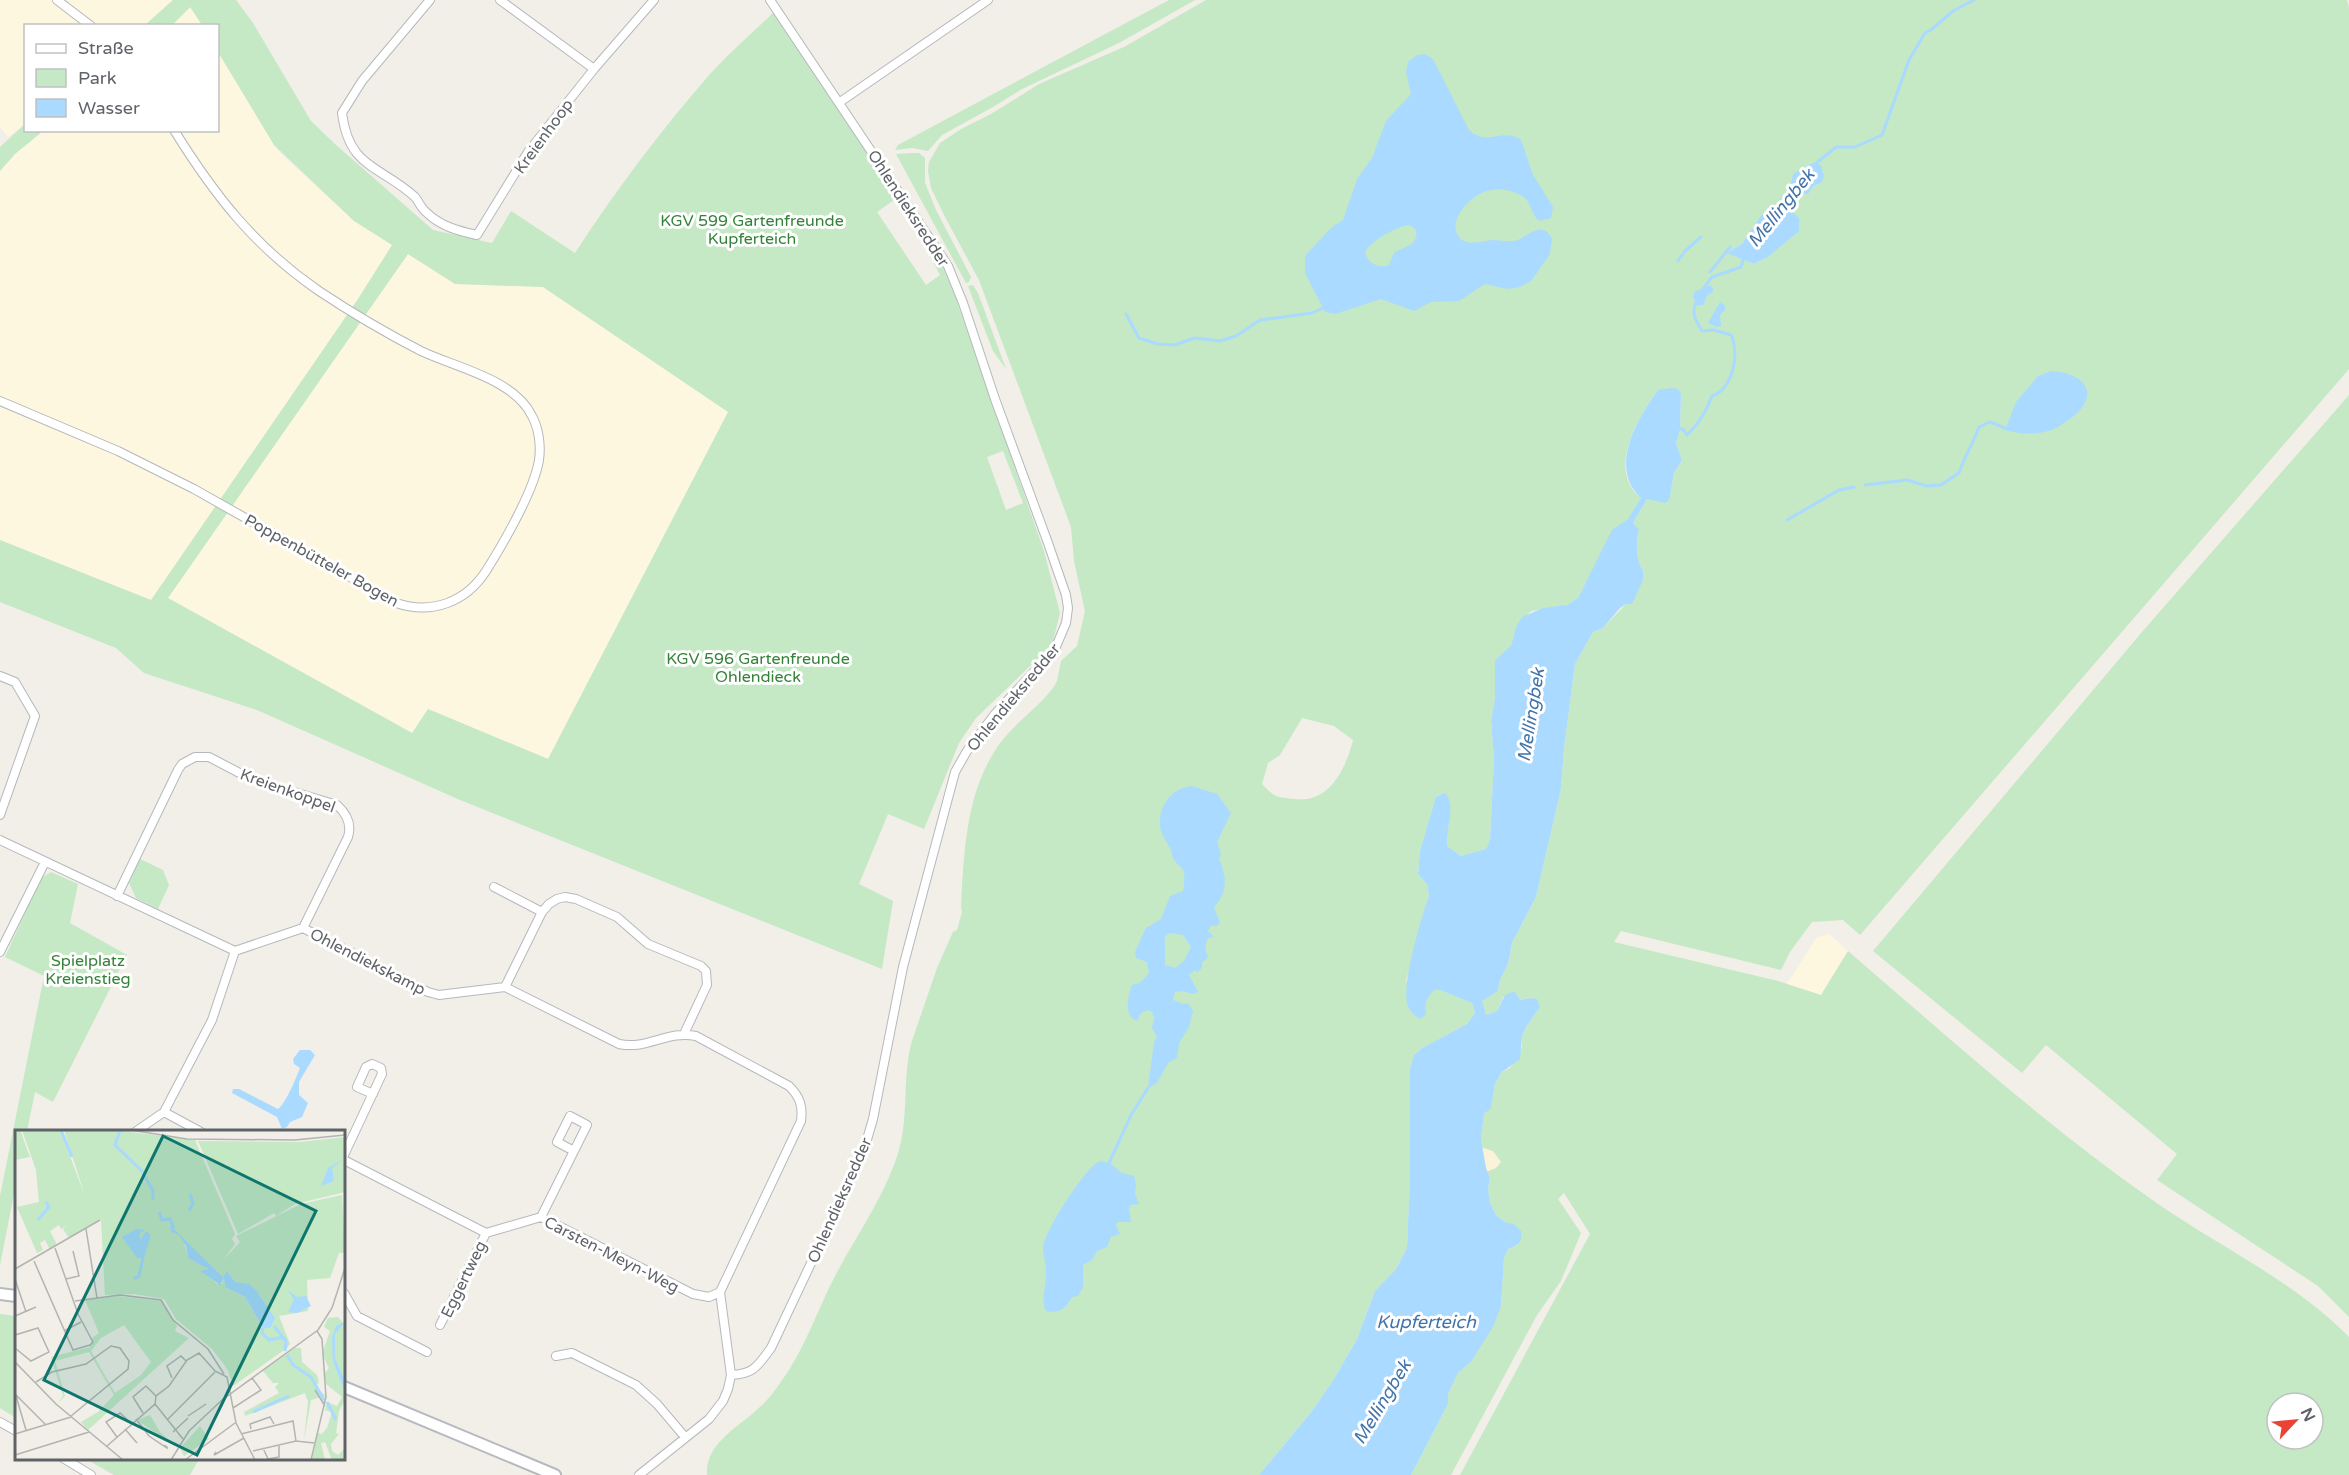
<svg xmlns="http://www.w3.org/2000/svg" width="2349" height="1475" viewBox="0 0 2349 1475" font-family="'Varela Round',sans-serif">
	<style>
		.commercial { fill: #fef7e0 }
		.green { fill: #c5e8c5; fill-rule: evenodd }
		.sand { fill: #fbf3d9 }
		.water { fill: #aadaff; fill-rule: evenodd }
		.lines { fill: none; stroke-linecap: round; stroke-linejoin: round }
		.stream { stroke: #aadaff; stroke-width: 3 }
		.minor-casing { stroke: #b5b8bc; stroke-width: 10 }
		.secondary-casing { stroke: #b6babf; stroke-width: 14 }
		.minor { stroke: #fff; stroke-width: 8 }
		.secondary { stroke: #fff; stroke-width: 10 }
		.labels { text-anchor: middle; stroke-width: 6; stroke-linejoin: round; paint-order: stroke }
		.street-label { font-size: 16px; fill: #5f6368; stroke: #fff }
		.park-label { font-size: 16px; fill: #348238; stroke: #fff }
		.water-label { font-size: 18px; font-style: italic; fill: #4174aa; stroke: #fff }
		.inset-river { fill: none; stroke: #aadaff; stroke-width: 3 }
		.inset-road { fill: none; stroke: #b3b3b1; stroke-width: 1.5 }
		.view { fill: #0f766e; fill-opacity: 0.15; stroke: #0f766e; stroke-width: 3 }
		.inset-edge { fill: none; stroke: #5f6368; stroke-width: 3 }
	</style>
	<rect width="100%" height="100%" fill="#f1efe8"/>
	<!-- commercial -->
	<path class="commercial" d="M0,0H173L145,25L26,26L25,124L8,137L0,127Z
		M191,7L202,25L172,26Z
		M218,52L274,145L281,154L354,221L393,245L358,299L151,600L0,540V171L15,154L43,131L218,130Z
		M408,254L455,284L543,287L729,412L548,759L428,709L413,733L168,598Z
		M1829,934L1848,951L1821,995L1787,984L1816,938Z"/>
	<!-- green -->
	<path class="green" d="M173,0H236L253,23L311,121L336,145L433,230L492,243L511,211L575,253C616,190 661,130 711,73C730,52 753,32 774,12L937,254L955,296L1044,551L1060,613L1052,645L976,718L959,743L924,829L888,814L859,884L893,901L882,969L460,800L257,710L144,673L116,648L0,602V540L151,600L358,299L392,245L354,221L274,145L218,52V26L202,25L190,7L172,25H145ZM894,200L920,237L940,275L926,285L877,212ZM408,254L455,284L543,287L728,412L548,759L428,709L412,733L168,598ZM1003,451L1023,503L1006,510L987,457Z
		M1169,0H1195L1119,43L1022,89L993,107L942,135L928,151L912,148L895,150L898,145Z
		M1206,0H2347L2349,8V369L1860,935L1843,920L1812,922L1790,952L1781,970L1621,931L1614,942L1778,981L1821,995L1848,951C1947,1036 2044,1124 2151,1199C2217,1246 2292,1279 2349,1337V1475H1460L1590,1234L1564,1193L1558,1199L1581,1233L1561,1281L1537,1315L1451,1475H1411L1448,1404V1394L1458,1373L1471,1362L1501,1306L1504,1258L1508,1249L1518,1245L1514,1224L1505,1222L1496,1215L1490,1203L1488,1188L1490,1178L1486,1168L1481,1139L1484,1114L1491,1107L1495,1084L1501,1073L1510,1068L1522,1048V1037L1526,1027L1540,1007L1530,998L1519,1000L1503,997L1497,1011L1486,1015L1481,1001L1498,991L1500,980L1508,964L1512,943L1536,897L1561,789L1564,748L1575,664L1593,632L1603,628L1626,604L1643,580V570C1635,559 1636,542 1639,529L1633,523L1647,499L1670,497L1674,473L1682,460L1676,443L1680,430L1681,394L1658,390C1638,417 1606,471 1641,498L1628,520L1623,522L1598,559L1578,598L1567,605L1531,611L1516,627L1511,647L1495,660V698L1491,721L1494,758L1490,840L1486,849L1461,856L1447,846L1446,836L1449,823L1439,795L1436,798L1420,851L1418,874L1427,884L1429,895L1406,981L1425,1006L1429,994L1434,990H1440L1472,1003L1475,1013L1467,1024L1422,1048L1414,1055L1410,1069V1177L1407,1248L1396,1269L1375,1291L1357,1339L1334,1379L1312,1411L1259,1475H707C705,1442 741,1426 761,1406C772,1396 780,1383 789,1370C807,1341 818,1310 833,1280C855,1237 885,1197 899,1150C909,1115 902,1076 912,1041L937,968L953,932L957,930L962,912L961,907C964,850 966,789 1001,742C1016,722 1038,708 1053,688L1057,681L1061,661L1077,646L1085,611L1074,561L1071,527L979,280L945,217L931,188L928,171L929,162L940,143L961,129L991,114L1039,84L1124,47ZM1812,163L1821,183L1812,187L1803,169ZM1760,217L1768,257L1754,264L1728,253L1742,244ZM1699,291L1712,292L1708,295L1703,305L1697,306L1693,297L1694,292ZM1302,718L1334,726L1353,740C1346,769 1329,804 1294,799C1276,797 1274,797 1262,784L1268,763L1280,755ZM2277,1403H2313V1439H2277Z
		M25,124L26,130L43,131L15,154L0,171V147Z
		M912,153H919L925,158V183L936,210L971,277L969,282L966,283L896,154Z
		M973,285L978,293L1006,369L993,351L968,286Z
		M2349,395V1317L2318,1286L2157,1180L2177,1154L2046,1045L2022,1073L1873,951L2142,632Z
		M140,859L163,870L169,885L158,909L136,898L129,883Z
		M51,872L78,884L70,923L127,955L53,1102L35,1092L27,1131L16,1132V1184L0,1265V1196L44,976L5,957L41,878Z
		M0,1314L16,1316V1418L0,1408Z
		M86,1459H199L190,1475H114Z"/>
	<!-- sand -->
	<path class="sand" d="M1474,1145L1493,1151L1501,1162L1496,1168L1486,1172Z"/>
	<!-- water -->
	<path class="water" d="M1425,54L1433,59L1469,130C1487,147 1504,127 1521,140L1533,175L1553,207L1551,218L1540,221C1531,216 1532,205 1525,198C1522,195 1517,193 1513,192C1492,184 1473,194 1461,211C1455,220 1453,228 1459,237C1468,248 1483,240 1494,240C1500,240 1507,242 1513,241C1526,240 1541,217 1552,239L1550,254L1531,281L1520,287L1508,289L1485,284L1459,301L1431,302L1414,311L1381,299L1335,314L1325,312L1305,273V256L1331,228L1343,220L1357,179L1372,158L1386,121L1411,94L1406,72L1408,62L1417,55ZM1410,225L1416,230C1419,246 1404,246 1394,253L1389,265C1378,269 1367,263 1365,252C1369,242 1399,225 1410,225Z
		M1812,163L1821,165L1824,177L1821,183L1812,187L1808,194H1798L1791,184L1793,174Z
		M1775,206L1789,209L1799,218V231L1768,257L1754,264L1727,253L1742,244L1760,217Z
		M1710,285L1713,289V292L1708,295L1703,305L1697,306L1693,297L1694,292Z
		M1720,302L1725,306V310L1720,315L1721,326L1717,327L1708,323Z
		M2051,371C2093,374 2100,401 2064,423C2059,426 2054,430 2048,431C2034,435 2018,434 2005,430L2016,402L2038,376Z
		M1671,388L1678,389L1681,394L1680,430L1676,443L1682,460L1674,473L1670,497L1666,503L1647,499L1633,523L1639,529C1636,542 1635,559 1643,570V580L1632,604H1626L1620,608L1603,628L1593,632L1575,664L1564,748L1561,789L1536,897L1512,943L1508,964L1500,980L1498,991L1482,1001L1486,1015L1497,1011C1503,1001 1502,993 1515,992L1520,1000L1530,998L1537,999L1540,1007L1526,1027L1522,1037L1520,1059L1501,1073L1495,1084L1491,1108L1484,1114L1481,1139L1486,1168L1490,1178L1488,1188L1490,1203L1496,1215L1505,1222L1514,1224L1521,1231C1522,1243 1519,1245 1508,1249L1504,1258L1501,1306L1494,1325L1471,1362L1458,1373L1448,1394V1404L1411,1475H1259L1312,1411L1334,1379L1357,1339L1375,1291L1396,1269L1407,1248L1410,1177V1069L1414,1055L1422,1048L1467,1024L1475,1013L1472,1003L1440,990H1435C1427,996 1424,1004 1426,1014L1421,1019C1415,1016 1410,1012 1408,1006C1400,986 1422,917 1429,895L1427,884L1418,874L1420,851L1436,797L1445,793C1457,806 1445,830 1447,846L1461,856L1486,849L1490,840L1494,758L1491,721L1495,698V660L1511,646L1516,627L1522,617L1543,608L1567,605L1578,598L1612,530L1628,519L1641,498C1608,468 1637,419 1658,390Z
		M1192,786L1217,794L1231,813L1217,842L1221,854L1219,859C1227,877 1228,892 1214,907L1220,923L1217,926H1211L1208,931L1214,937L1208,938L1205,947L1208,958L1202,962V968L1197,972L1195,970L1189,975L1198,992L1193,994L1182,991L1175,992L1173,1000L1183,1004L1188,1003L1193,1011L1189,1027L1179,1043L1177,1058L1169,1062L1156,1084L1148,1088L1154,1042L1157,1037L1152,1028L1154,1018L1152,1012L1148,1010L1141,1013L1137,1021C1123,1016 1128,996 1132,985L1140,983L1149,973L1147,962L1136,958L1135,952L1144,932L1146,928L1161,919L1170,896L1183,891C1184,886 1185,878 1184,872C1182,866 1178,866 1175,861C1172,858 1172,852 1170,848C1167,842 1163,837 1161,831C1156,809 1170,788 1192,786ZM1169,933L1183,935L1191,947L1184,961L1175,968L1165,965V936Z
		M300,1050H310L315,1055L299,1082V1095L308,1103L302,1117L290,1122L287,1127L282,1129L277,1117L232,1093L233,1089H239L278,1109C285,1105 297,1076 300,1068L294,1064L293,1059Z
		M1100,1161L1109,1163L1122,1173L1134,1176L1136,1185L1135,1194L1139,1204L1131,1205L1129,1209L1131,1222H1118L1116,1225L1120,1234L1111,1237L1107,1247L1097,1251L1092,1260L1083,1265V1287L1078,1296L1072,1297C1066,1308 1060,1314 1046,1311C1040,1297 1047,1286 1046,1271C1046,1263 1043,1255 1043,1248C1043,1233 1087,1165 1100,1161Z"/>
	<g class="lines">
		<!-- stream -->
		<path class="stream" d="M1813,166L1836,147H1855L1882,135L1909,60L1925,33L1931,30L1953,11L1974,0
			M1778,210L1781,201L1795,187
			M1678,261L1685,251L1701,237
			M1710,272L1730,247
			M1703,289L1712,277L1741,267L1744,257
			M1126,314L1139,338L1158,344L1175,345L1194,338L1220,341L1236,336L1260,320L1312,313L1323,308
			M1679,429H1683L1687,435C1699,424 1706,412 1712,396C1733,389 1740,353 1731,335L1714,330L1702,331C1696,321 1690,312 1697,300
			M1865,485L1907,480L1927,486L1941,485L1959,473C1964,457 1973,444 1979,427L1990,422L2005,428
			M1787,520L1839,490L1854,487
			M1109,1163L1131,1115L1148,1088"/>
		<!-- minor casing -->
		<g class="minor-casing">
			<path id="minor" d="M57,0L91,26
				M430,0L362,81L342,113C349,169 380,165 415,197C419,202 421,208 426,212C440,226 458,231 477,235L528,152L594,69L654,0
				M500,0L594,69
				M840,102L988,0
				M0,401L118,451L194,489L396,603C432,615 466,602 486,571C503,544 534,491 539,460C541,446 539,429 532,416C514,379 457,368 421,351C386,333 352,313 319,291C255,247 215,196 174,130
				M0,676L15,682L35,716L0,815
				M0,840L235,951L303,928L428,992L439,995L505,987L619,1044C648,1050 667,1030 696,1036L789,1086C800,1097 803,1106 801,1121L720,1292L731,1375L728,1389L723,1401L709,1419L639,1475
				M494,887L542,912
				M117,896L178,770L182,764L195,757H209L251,779L337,805C347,814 352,824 348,837L303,928
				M0,952L45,862
				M505,987L542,912L549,904L557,899L565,897L576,899L617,917L648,944L701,966L706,971L707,985L684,1034
				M164,1112L201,1132
				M135,1132L164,1112L212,1020L235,951
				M344,1155L382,1074L381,1068L372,1064L366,1067L357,1087L373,1094
				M344,1160L486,1233L541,1217L693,1294L709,1297L720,1292
				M541,1217L587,1125L570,1116L557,1142L574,1151
				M344,1293L357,1316L427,1352
				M440,1325L486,1233
				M556,1356L572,1353L636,1385L657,1404L685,1437
				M731,1375C755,1374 758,1365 771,1348L863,1153L873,1119L903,967L955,772L967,751L995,714L1055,649L1066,623L1068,608L1066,595L1048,543L995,399L963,303L948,266L770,0
				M0,1422L16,1431
				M63,1458L91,1475"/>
		</g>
		<!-- secondary casing -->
		<g class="secondary-casing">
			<path id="secondary" d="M0,1294L16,1296
				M344,1387L555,1475"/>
		</g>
		<!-- minor -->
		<use href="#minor" class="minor"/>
		<!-- secondary -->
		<use href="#secondary" class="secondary"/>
	</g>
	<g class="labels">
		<!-- street labels -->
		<g class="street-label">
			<text transform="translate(543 136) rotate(-54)" y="6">Kreienhoop</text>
			<text transform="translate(909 208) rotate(57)" y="6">Ohlendieksredder</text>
			<text transform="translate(322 560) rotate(29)" y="6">Poppenbütteler Bogen</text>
			<text transform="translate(1013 697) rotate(-50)" y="6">Ohlendieksredder</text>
			<text transform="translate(288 790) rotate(20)" y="6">Kreienkoppel</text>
			<text transform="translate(368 961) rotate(27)" y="6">Ohlendiekskamp</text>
			<text transform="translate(839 1200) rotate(-66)" y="6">Ohlendieksredder</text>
			<text transform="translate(612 1254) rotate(27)" y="6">Carsten-Meyn-Weg</text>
			<text transform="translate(463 1279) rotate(-64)" y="6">Eggertweg</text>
		</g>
		<!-- park labels -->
		<g class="park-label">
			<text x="752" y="226">KGV 599 Gartenfreunde<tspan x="752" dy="18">Kupferteich</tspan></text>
			<text x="758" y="664">KGV 596 Gartenfreunde<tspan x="758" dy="18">Ohlendieck</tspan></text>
			<text x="88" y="966">Spielplatz<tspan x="88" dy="18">Kreienstieg</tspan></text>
		</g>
		<!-- water labels -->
		<g class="water-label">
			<text transform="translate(1781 208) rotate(-51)" y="6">Mellingbek</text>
			<text transform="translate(1531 715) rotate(-81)" y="6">Mellingbek</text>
			<text x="1426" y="1328">Kupferteich</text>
			<text transform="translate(1382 1402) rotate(-59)" y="6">Mellingbek</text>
		</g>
	</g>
	<!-- overview -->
	<g transform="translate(15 1130)">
		<rect width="330" height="330" fill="#f1efe8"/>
		<path d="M0,0H5L15,27L0,30ZM7,0H45L70,66L49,0H100L180,10L220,104L217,109L220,114L208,130L225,112L221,106L286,74L327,65L330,123H324L315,148L292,150L293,181L264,186L275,214L272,218L218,256L213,240L197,219L161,189L149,169L119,164L90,165L86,90L54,108L48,99L53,95L46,99L44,95L35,101L42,115L35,120L30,110L25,113L28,120L22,123L2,77L24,72L21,40ZM168,108L208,147L212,141L220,152L234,155L241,160L251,175L255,198H248L230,167L210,157L209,148L207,154H202L185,140L190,143L192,138L173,128ZM330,7V62L280,74L261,86L259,83L223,104L183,11L285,12ZM103,166L146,171L162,196L160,201L174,208L73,300L66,292L83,282L99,265L74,222L40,231L50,266L43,273L48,266L36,227L75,217L77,208L84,203L70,170ZM109,195L136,232L126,245L100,263L76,221L86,208ZM323,187L330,195V270L324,281L321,303L324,304L316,314L317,321L323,325L330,318V330H317L310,312L306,313L310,330H297L303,303L307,304L312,298L317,282L310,280L312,272L322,276L327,267L311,254L309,244L314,238L307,224L315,201L309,197L311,192L313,188ZM280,218H286L287,232L302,245L304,252L300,257L310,265L309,273L306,267L296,270L289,310L293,272L290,263L230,286L229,282L264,263L260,257L264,253H258L247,240ZM135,285L145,302L161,317L122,290ZM185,296L194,309L169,326L165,318Z" fill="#c5e8c5" fill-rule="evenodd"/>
		<path d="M329,29L317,38L319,51L306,56L313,38ZM155,95L208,147L212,141L220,152L234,154L241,160L260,188L255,198H248L230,167L210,157L209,148L205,155L185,141L193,139L173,128L171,116L164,105L156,102ZM121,99L130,100L124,104L126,110L131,101L136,105L129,128H122L107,107ZM273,160L282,167L291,166L296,176L282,183L273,182L279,170ZM330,192L320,204V228L329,249L330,262L318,231L317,208L321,196Z" fill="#aadaff"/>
		<path class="inset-river" d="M46,0L57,27M105,0L100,15L127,41L138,61V70M174,81L178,73L175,64M144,82L147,90L155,89L159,98M23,90L34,77L31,72M119,149L124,146L128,128M259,196L271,211L270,221M248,198L247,203L254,210L269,207M272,225L278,235L296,247L309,270M312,272L321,290M238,282L274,266"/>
		<path class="inset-road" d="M116,0L172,9L280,10L330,5M71,99L82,168M19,131L58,220L75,215L78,212L63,184L40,118M0,139L85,90M0,149L11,182M51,149L64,146L58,121M60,171L105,165L146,170L158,190L193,219L209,244M0,186L21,177M49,201L66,192M0,205L23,198L34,222L16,231L0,218M0,232L41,274L108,330M157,248L152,236L166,226L171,231M21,252L37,242L71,234L96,216L105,218L114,231L113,239L56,286M300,260L310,276M0,264L31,295M1,266L11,300M140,274L168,309M218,278L246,260L237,248M128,283L118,267L131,256L141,266M173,286L191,274M121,289L134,306L152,318V317L149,315M153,289L200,242M110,299L122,313M236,299L235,294L255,287L259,294M158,302L173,288M0,304L56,287M226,304L278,291L281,311M102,307L91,292L105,283L116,293M92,316L140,274L141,266L154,256L172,230L184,223L200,241L212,247L221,293L240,330M248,318L253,329L264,327V315M238,321L281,311L299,313M201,322L199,325L229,308M0,325L74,302M156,330L174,301L207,270L303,200L317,178L330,138M170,330L220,293M296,330L311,267L307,209L302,201"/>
		<path class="view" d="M148,6L301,81L182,325L29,250Z"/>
		<rect width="330" height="330" class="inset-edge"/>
	</g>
	<!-- legend -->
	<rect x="24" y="24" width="195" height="108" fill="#ffffff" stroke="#bfc1c3" stroke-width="1.5"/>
	<rect x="36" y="44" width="30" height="9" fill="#ffffff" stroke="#bfc1c3" stroke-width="1.5"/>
	<text x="78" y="54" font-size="18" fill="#5f6368">Straße</text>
	<rect x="36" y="69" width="30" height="18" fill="#c5e8c5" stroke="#bfc1c3" stroke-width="1.5"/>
	<text x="78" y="84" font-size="18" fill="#5f6368">Park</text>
	<rect x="36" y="99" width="30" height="18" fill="#aadaff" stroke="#bfc1c3" stroke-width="1.5"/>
	<text x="78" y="114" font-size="18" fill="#5f6368">Wasser</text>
	<!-- north arrow -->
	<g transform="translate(2295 1421) rotate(64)"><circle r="28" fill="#ffffff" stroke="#bfc1c3" stroke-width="1.5"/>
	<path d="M0-4.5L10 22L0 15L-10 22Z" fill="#ea4335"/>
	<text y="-9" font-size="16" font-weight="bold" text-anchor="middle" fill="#5f6368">N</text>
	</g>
</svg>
